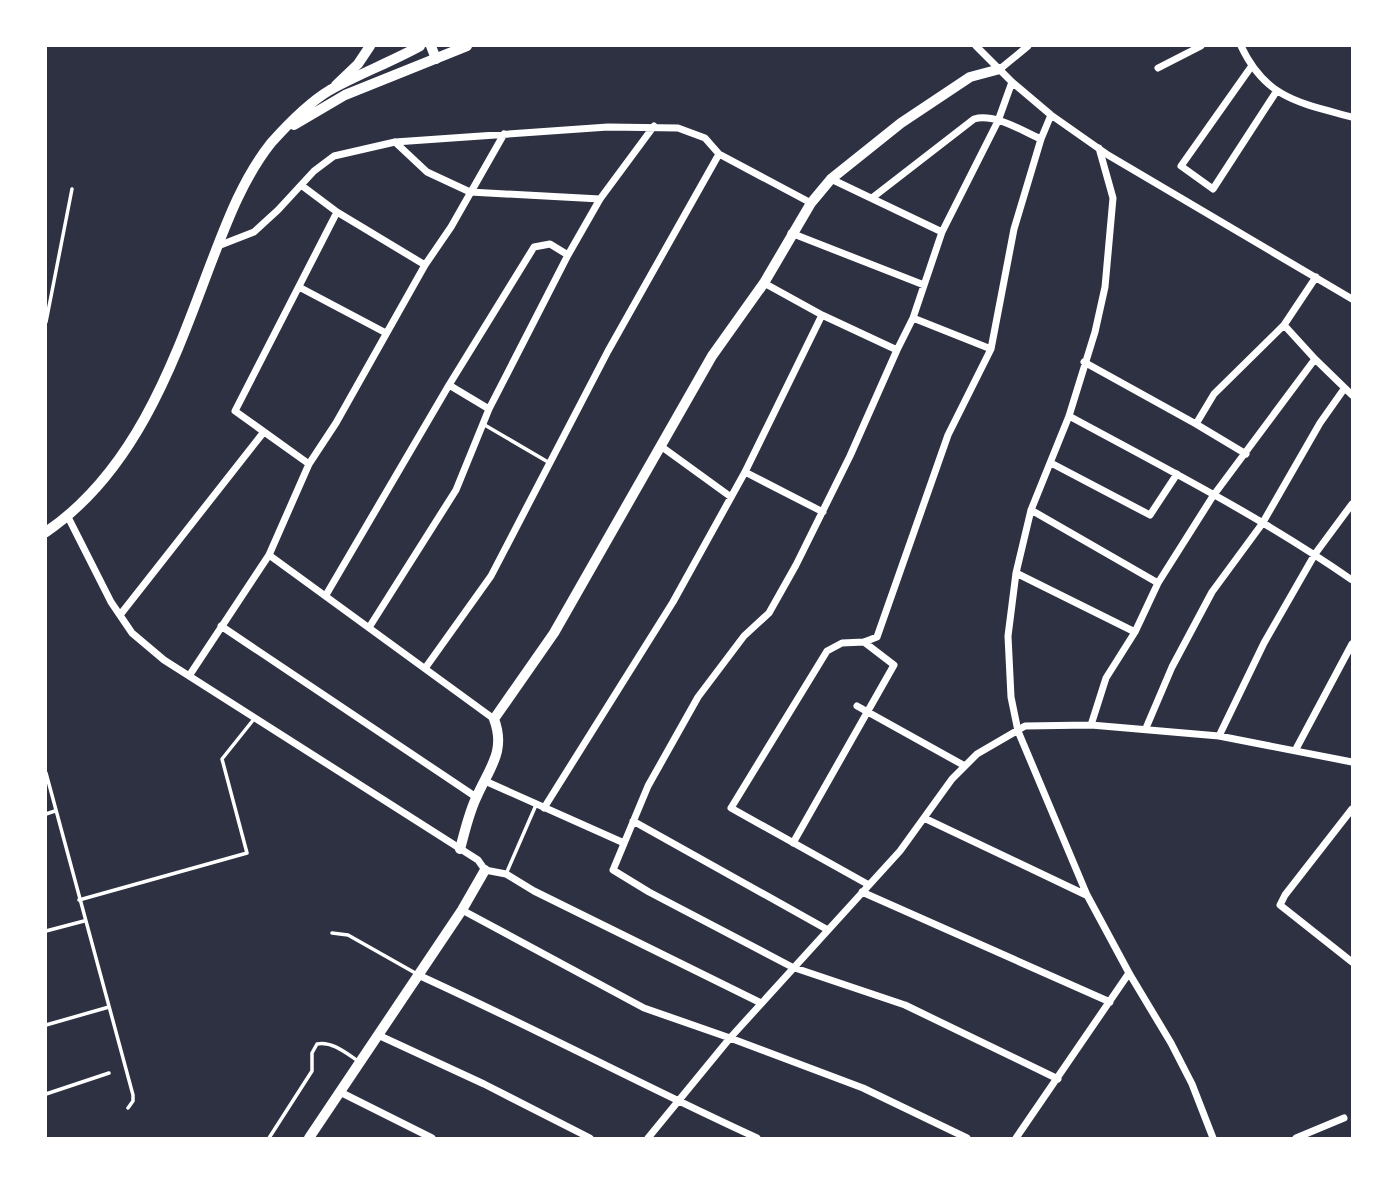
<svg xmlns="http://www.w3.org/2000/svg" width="1398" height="1184" viewBox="0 0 1398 1184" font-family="'Exo 2',sans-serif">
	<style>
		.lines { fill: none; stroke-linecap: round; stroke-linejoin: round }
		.service { stroke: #fff; stroke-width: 3.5 }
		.minor { stroke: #fff; stroke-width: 7 }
		.tertiary { stroke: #fff; stroke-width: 10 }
		.secondary { stroke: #fff; stroke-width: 10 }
	</style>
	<rect width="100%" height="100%" fill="#2d3142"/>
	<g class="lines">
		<!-- service -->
		<path class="service" d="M46,322L72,189
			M483,424L548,462
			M46,773L133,1095V1101L128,1108
			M46,814L55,811
			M506,874L536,805
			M79,900L247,853L222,759L254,719
			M46,931L84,921
			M332,933L348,935L417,974
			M46,1025L109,1007
			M46,1094L109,1073
			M269,1138L312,1071V1053L317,1044C332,1041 346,1053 358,1061"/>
		<!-- minor -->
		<path class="minor" d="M976,46L1012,82L1051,115L1108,155L1352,299
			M1241,46C1266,99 1300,103 1352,117
			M1251,67L1181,166L1213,189L1276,92
			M1158,68L1201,46
			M1000,69L1028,46
			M1012,82L998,121L942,232L913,318L897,350L850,456L796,565L769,613L744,636L698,697L648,786L613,870L649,892L792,967L905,1005L1058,1079
			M395,142L427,172L470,192L600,199
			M1099,148L1113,198L1105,287L1095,332L1069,416L1031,510L1016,573L1008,636L1011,697L1018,731L1087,895L1129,973L1171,1043L1192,1084L1213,1138
			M831,179L942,232
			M301,185L337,212L425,265
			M872,198L974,119C995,113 1022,131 1041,139
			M791,233L924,285
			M218,246L254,232L278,210L314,171L334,156L395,142L608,127L678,128L705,138L719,154L811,203
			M764,283L822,315L897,350
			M299,287L386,333
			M913,318L991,349
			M1284,325L1315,359L1352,395
			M1084,362L1196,424L1246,454
			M449,385L489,409
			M1069,416C1165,468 1263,518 1352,580
			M1196,424L1214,394L1284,325L1316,277
			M662,447L731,497
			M1051,463L1150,515L1177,474
			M309,464L235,411L337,212
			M745,472L823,512
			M1031,510L1158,583
			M67,515L111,602L132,633L164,660L478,860L485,870L506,874L534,891L761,1003
			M269,555L494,719
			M1016,573L1135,632
			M326,595L449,385L534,247L550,244L568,255
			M120,615L263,433
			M221,626L476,797
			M370,626L456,490L489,409L568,255L600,199L654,126
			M426,667L491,576L608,351L719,154
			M189,676L269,555L309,464L336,423L425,265L451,227L504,134
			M857,706L965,766
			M1091,725L1106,678L1135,632L1158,583L1213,496L1315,359
			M1146,728L1172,667L1212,592L1262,524L1320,423L1344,389
			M1219,736L1264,643L1315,554L1352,504
			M1296,749L1352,644
			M485,781L624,843
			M544,808L673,602L745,472L822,315
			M1352,809L1285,895L1280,905L1352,962
			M924,818L1086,895
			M633,821L828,930
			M793,843L894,665L864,642
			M869,885L731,808L827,651L842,643L864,642L877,637L948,435L991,349L1014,229L1041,139L1051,115
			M862,892L1110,1002
			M462,910L644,1008L730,1038L863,1088L967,1138
			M418,975C533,1027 643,1086 757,1138
			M378,1035L484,1084L590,1138
			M340,1092L432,1138
			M648,1138L730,1038L900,851L952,779L977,754L1025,726L1091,725L1219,736L1352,762
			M1016,1138L1129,973
			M1296,1138L1344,1118"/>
		<!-- tertiary -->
		<path class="tertiary" d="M431,46L436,59
			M336,85L358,64L370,46
			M460,849C465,831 469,812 477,796C490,767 506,751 494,719L554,633L712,356L764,283L811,203L831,179L901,123L970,77L1000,69
			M309,1138L462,910L485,870"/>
		<!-- secondary -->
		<path class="secondary" d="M294,125L345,95L467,46
			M46,532C134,472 172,367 208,271C225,227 241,181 271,143C288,124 308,103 330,90C359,74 391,62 420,46"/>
	</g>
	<!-- border -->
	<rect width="1398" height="1184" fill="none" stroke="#ffffff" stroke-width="94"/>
</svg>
